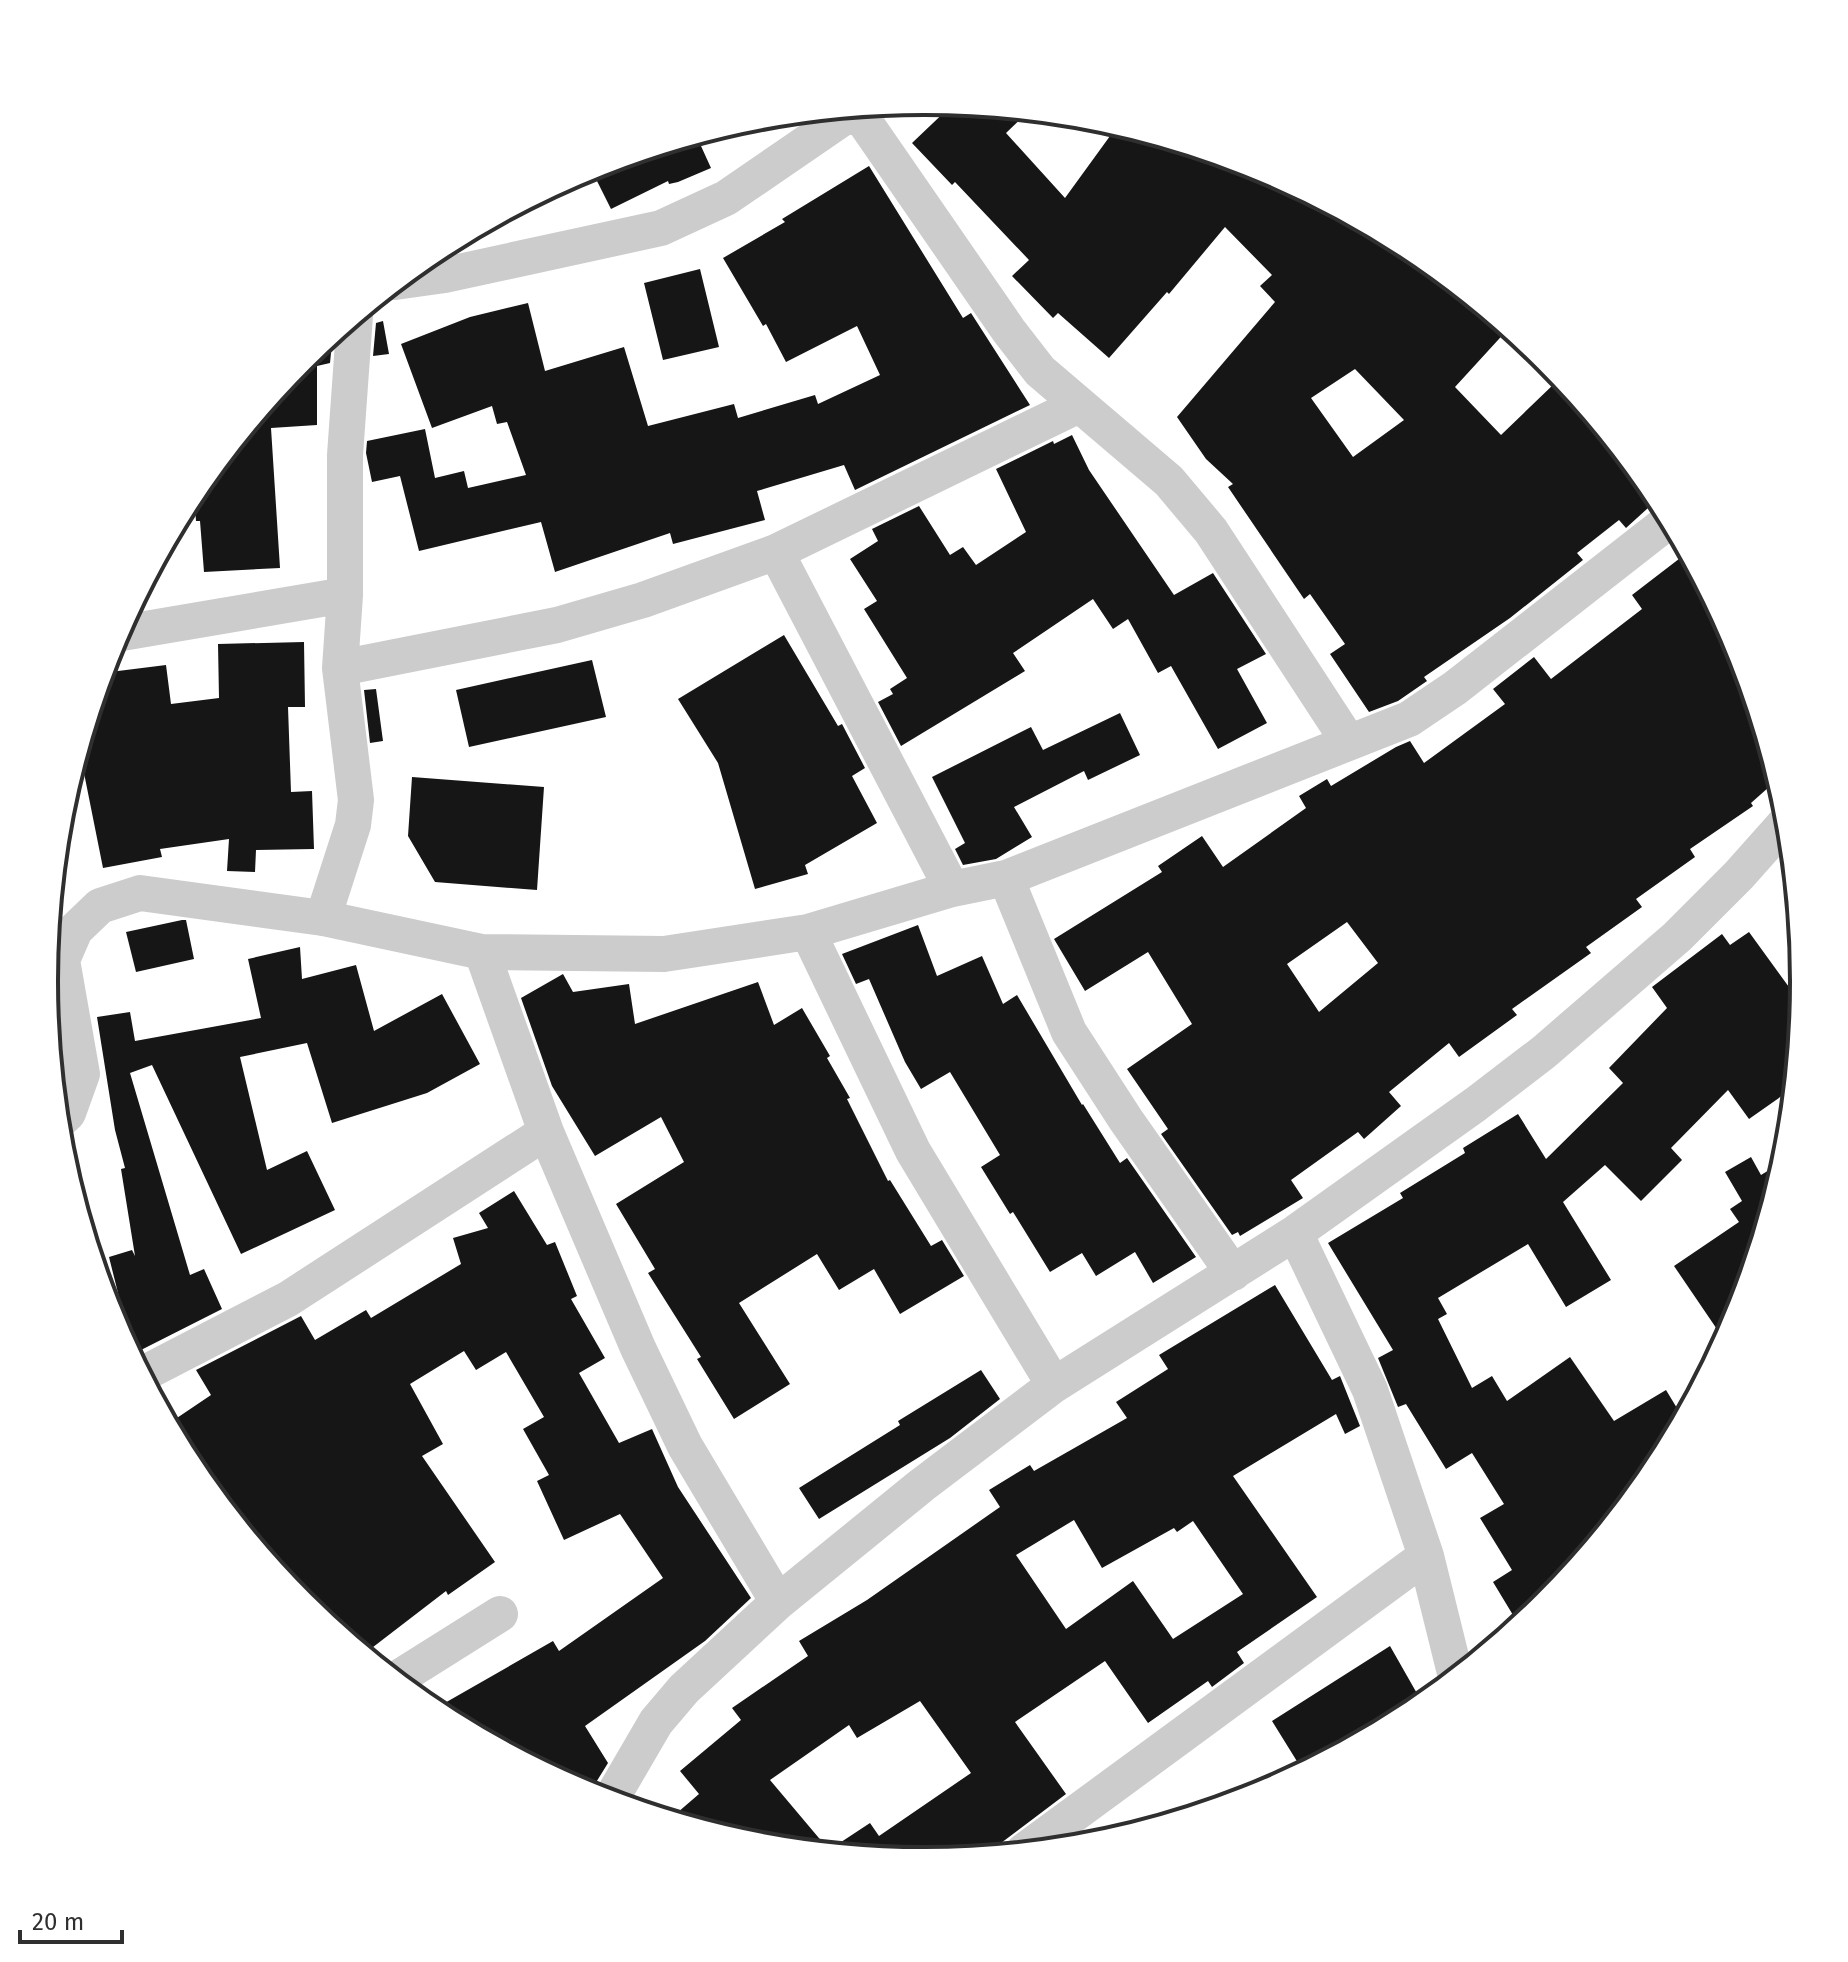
<svg xmlns="http://www.w3.org/2000/svg" width="1848" height="1962" viewBox="0 0 1848 1962" font-family="'Fira Sans',sans-serif">
	<style>
		.building { fill: #161616; fill-rule: evenodd }
		.lines { fill: none; stroke-linecap: round; stroke-linejoin: round }
		.street { stroke: #ccc; stroke-width: 36 }
		.rim { fill: none; stroke: #2f2f2f; stroke-width: 4 }
	</style>
	<rect width="100%" height="100%" fill="#fff"/>
	<!-- building -->
	<path class="building" d="M953,104L1029,111L1006,133L1065,198L1118,125L1261,168L1413,250L1509,328L1455,387L1501,435L1555,383L1614,442L1659,498L1626,528L1619,520L1577,553L1583,560L1510,618L1424,677L1427,681L1398,701L1369,712L1330,654L1345,644L1310,594L1304,599L1228,487L1233,484L1206,459L1177,417L1275,302L1260,286L1272,275L1225,227L1169,294L1167,292L1109,358L1058,313L1053,318L1012,276L1029,260L955,182L952,185L912,143ZM1355,369L1404,420L1353,457L1311,398Z
		M696,135L711,168L678,182L669,184L668,181L611,209L590,167Z
		M869,166L963,318L971,313L1030,405L855,490L844,465L757,491L765,520L673,544L670,533L555,572L541,522L419,551L400,476L372,482L366,453L367,441L425,429L435,478L464,471L468,488L526,475L507,422L497,424L492,406L432,428L401,344L470,317L528,303L545,371L624,347L648,426L734,404L738,418L815,395L818,404L880,375L857,326L786,362L766,324L763,326L723,258L785,222L782,219Z
		M700,269L719,347L663,360L644,283Z
		M383,321L389,354L373,356L376,323Z
		M333,333L330,363L317,366V425L271,428L280,568L204,572L200,521H196L194,490L302,358Z
		M1072,435L1089,470L1174,595L1213,573L1266,654L1237,669L1267,723L1218,749L1171,666L1158,673L1128,619L1113,629L1093,599L1013,653L1025,671L901,746L878,702L893,694L890,689L907,678L864,609L877,601L850,559L878,541L872,529L919,506L950,555L963,547L976,565L1026,532L996,469L1053,441L1054,444Z
		M1688,552L1737,645L1778,779L1751,803L1753,806L1690,849L1695,857L1636,899L1642,907L1586,947L1591,953L1512,1009L1517,1015L1459,1057L1449,1043L1389,1092L1401,1106L1364,1139L1358,1132L1291,1180L1303,1198L1240,1236L1238,1232L1232,1235L1161,1134L1168,1129L1127,1069L1192,1024L1148,952L1085,991L1054,939L1162,872L1158,866L1202,836L1223,867L1306,808L1299,796L1327,779L1331,786L1396,747L1410,741L1424,763L1505,704L1493,689L1534,657L1551,679L1642,609L1632,595ZM1347,922L1378,963L1319,1012L1287,964Z
		M784,635L838,726L842,724L865,768L852,776L877,823L805,865L808,874L755,889L718,763L678,699Z
		M304,642L305,707H288L291,792L312,791L314,849L256,850L255,872L227,871L229,839L160,849L162,857L103,868L79,748L102,673L166,665L171,704L219,698L218,644Z
		M592,660L606,717L469,747L456,690Z
		M376,689L383,741L370,743L364,690Z
		M1120,713L1140,755L1088,780L1084,771L1014,807L1032,837L996,859L963,865L955,849L965,843L932,777L1031,727L1043,750Z
		M412,777L544,787L537,890L435,882L408,836Z
		M182,920H186L194,959L136,972L126,932Z
		M918,925L937,976L982,956L1003,1004L1017,995L1082,1105L1083,1104L1120,1163L1127,1158L1196,1257L1153,1283L1135,1252L1096,1276L1082,1253L1050,1272L1013,1212L1010,1214L981,1167L1000,1155L950,1072L921,1089L905,1062L869,979L856,984L842,954Z
		M1749,932L1802,1005L1793,1088L1749,1119L1728,1090L1671,1148L1682,1160L1641,1201L1605,1165L1563,1202L1611,1280L1566,1307L1528,1244L1438,1298L1447,1314L1438,1319L1472,1388L1492,1376L1507,1401L1570,1357L1614,1421L1666,1390L1683,1418L1655,1470L1546,1604L1519,1625L1493,1582L1512,1570L1480,1518L1504,1504L1472,1453L1446,1469L1406,1404L1398,1407L1378,1358L1393,1350L1328,1243L1403,1198L1400,1193L1465,1153L1463,1148L1518,1114L1546,1159L1623,1083L1609,1068L1667,1008L1652,987L1722,934L1730,945Z
		M300,947L302,979L356,965L374,1031L442,994L480,1064L427,1093L332,1123L307,1043L240,1057L267,1170L307,1151L335,1210L241,1254L152,1065L130,1073L190,1275L204,1269L222,1309L141,1350L121,1305L109,1257L132,1250L135,1256L121,1169L125,1168L115,1130L97,1017L130,1012L135,1041L261,1018L248,959Z
		M563,974L573,992L629,984L635,1024L758,982L774,1025L802,1008L830,1056L827,1058L850,1098L847,1099L888,1181L890,1180L931,1246L942,1240L964,1276L900,1314L874,1269L839,1290L817,1254L739,1303L790,1384L734,1419L697,1359L701,1357L648,1273L655,1269L616,1204L684,1162L661,1117L595,1156L552,1086L521,998Z
		M1751,1157L1761,1175L1784,1161L1737,1318L1725,1341L1674,1266L1739,1222L1730,1209L1742,1201L1725,1172Z
		M514,1191L547,1245L555,1242L577,1296L571,1299L605,1358L579,1373L619,1443L652,1429L678,1487L751,1598L705,1641L585,1726L608,1763L595,1784L586,1790H580L453,1722L443,1704L553,1641L559,1651L663,1578L620,1514L564,1540L537,1481L549,1475L523,1429L544,1417L506,1352L476,1370L464,1351L410,1384L443,1444L422,1456L495,1562L448,1595L446,1591L364,1654L301,1603L192,1470L168,1424L211,1395L196,1370L301,1316L315,1340L366,1310L371,1318L461,1264L453,1238L488,1228L479,1213Z
		M1275,1285L1332,1380L1340,1376L1360,1426L1345,1434L1336,1414L1233,1476L1317,1597L1237,1652L1244,1663L1212,1687L1208,1681L1148,1723L1105,1661L1015,1722L1066,1794L985,1855L924,1861L752,1844L670,1819L699,1794L680,1771L741,1720L732,1708L808,1656L799,1641L867,1600L1000,1507L989,1490L1030,1465L1034,1471L1127,1418L1116,1402L1168,1369L1159,1355ZM1074,1520L1102,1568L1174,1528L1177,1532L1193,1521L1243,1594L1173,1639L1133,1581L1066,1629L1016,1555ZM920,1701L971,1773L879,1836L870,1823L829,1850L770,1780L849,1725L857,1738Z
		M981,1370L1000,1399L950,1438L819,1519L799,1488L900,1425L898,1421Z
		M1390,1646L1423,1704L1413,1713L1303,1771L1272,1721Z"/>
	<g class="lines">
		<!-- street -->
		<path class="street" d="M855,108L1009,331L1040,371L1169,481L1211,531L1348,741
			M395,282L445,275L661,228L726,198L856,109
			M776,552L952,889
			M116,634L345,595
			M340,668L557,625L643,600L776,552L1079,405
			M1006,878L1069,1032L1126,1120L1233,1273
			M323,918L353,825L356,800L340,668L345,595V455L355,315
			M808,932L913,1151L1054,1385
			M482,952L546,1132L638,1348L685,1446L778,1602
			M58,1122L68,1113L82,1074L62,960L75,930L100,906L140,893L323,918L482,952L664,954L808,932L952,889L1006,878L1409,719L1455,688L1670,520
			M1295,1233L1370,1390L1426,1556L1456,1677
			M141,1375L288,1299L546,1132
			M395,1680L500,1614
			M610,1801L656,1722L684,1689L778,1602L922,1485L1054,1385L1295,1233L1476,1104L1544,1052L1677,937L1739,875L1788,820
			M1024,1851L1426,1556"/>
	</g>
	<!-- crop -->
	<path d="M0 0H1848V1962H0ZM58 981a866 866 0 1 1 1732 0a866 866 0 1 1-1732 0Z" fill="#fff" fill-rule="evenodd"/>
	<path class="rim" d="M58 981a866 866 0 1 1 1732 0a866 866 0 1 1-1732 0Z"/>
	<!-- scale -->
	<path d="M20 1930v12h102v-12" fill="none" stroke="#2f2f2f" stroke-width="4"/>
	<text x="32" y="1930" font-size="24" fill="#2f2f2f" stroke="#ffffff" stroke-width="6" paint-order="stroke">20 m</text>
</svg>
